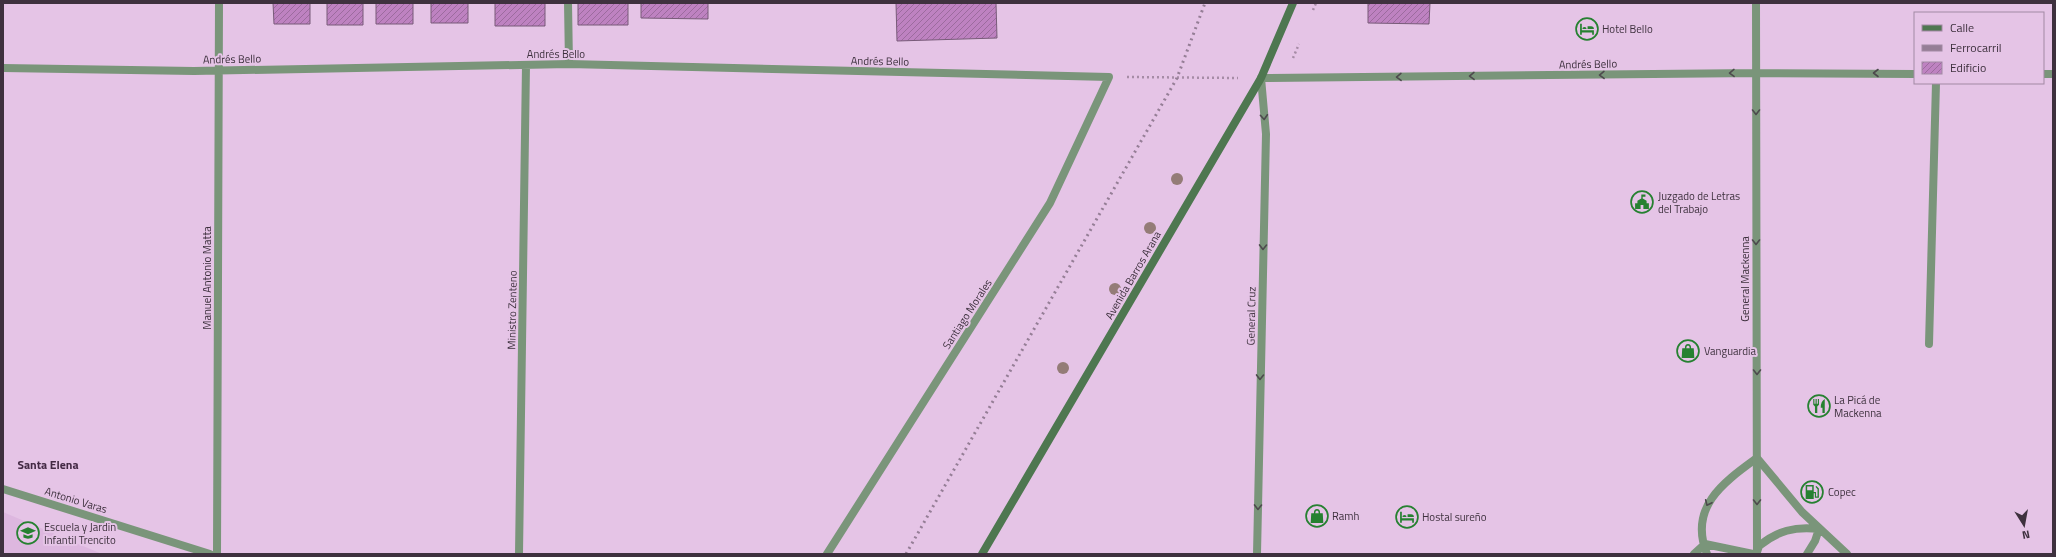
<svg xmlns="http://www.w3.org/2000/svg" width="2056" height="557" viewBox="0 0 2056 557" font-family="'Titillium Web',sans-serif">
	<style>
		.built { fill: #ddb7df }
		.building { fill: url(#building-hatch); stroke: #785b79 }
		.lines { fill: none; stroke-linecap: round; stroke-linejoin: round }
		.path { stroke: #a68ca6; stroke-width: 2.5; stroke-dasharray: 2 3; stroke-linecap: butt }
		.service { stroke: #7a957a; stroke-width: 8 }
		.minor { stroke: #7a957a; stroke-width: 8 }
		.secondary { stroke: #4e7750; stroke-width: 8 }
		.rail { stroke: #957e96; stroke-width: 3; stroke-dasharray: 2 4; stroke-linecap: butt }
		.tree { fill: #947c77 }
		.oneway { stroke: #4d4a4d }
		.labels { text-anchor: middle; stroke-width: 4; stroke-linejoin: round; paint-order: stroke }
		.poi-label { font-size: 11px; fill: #3e313e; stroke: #e5c4e6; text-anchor: start }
		.street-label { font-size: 11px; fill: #3e313e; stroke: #e5c4e6 }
		.neighbourhood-label { font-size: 12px; font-weight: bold; fill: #432944; stroke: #e5c4e6 }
	</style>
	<defs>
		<pattern id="building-hatch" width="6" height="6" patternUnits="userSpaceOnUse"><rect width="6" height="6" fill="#be82c1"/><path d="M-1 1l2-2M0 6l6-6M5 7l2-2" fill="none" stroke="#9c6b9e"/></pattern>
	</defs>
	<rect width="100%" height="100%" fill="#e5c4e6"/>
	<!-- built -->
	<path class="built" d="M3,512L102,554H3Z"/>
	<!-- building -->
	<path class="building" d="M273,3H310V24H274Z
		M327,3H363V25H327Z
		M376,3H413V24H376Z
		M431,3H468V23H431Z
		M495,3H545V26H495Z
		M578,3H628V25H578Z
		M641,3H708V19L641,18Z
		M896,3H996L997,38L897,41Z
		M1368,3H1430L1429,24L1368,23Z"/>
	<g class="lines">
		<!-- path -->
		<path class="path" d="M1313,10L1316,3
			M1293,58L1299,44
			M1127,77L1238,78"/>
		<!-- service -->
		<path class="service" d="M568,3L569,64
			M1929,344L1936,83
			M1757,552L1759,546C1777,531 1795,526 1819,529L1815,541L1807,554
			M1694,554L1705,544L1753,554
			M1707,554C1688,507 1724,482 1757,458L1802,512L1847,554"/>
		<!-- minor -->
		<path class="minor" d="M1756,3L1757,554
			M3,68L194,71L569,64L1109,77L1050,203L827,554
			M2043,74H2053
			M3,489L210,554
			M217,554L219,3
			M519,554L526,65
			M1257,554L1266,134L1261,78L1756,73L1915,74"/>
		<!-- secondary -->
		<path class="secondary" d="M982,554L1261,78L1293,3"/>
		<!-- rail -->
		<path class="rail" d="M906,554L1177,78L1205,3"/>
	</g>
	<!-- trees -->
	<g class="tree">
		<circle cx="1177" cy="179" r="6"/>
		<circle cx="1150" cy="228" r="6"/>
		<circle cx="1115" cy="289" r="6"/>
		<circle cx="1063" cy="368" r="6"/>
	</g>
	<!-- one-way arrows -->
	<defs><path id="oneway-chevron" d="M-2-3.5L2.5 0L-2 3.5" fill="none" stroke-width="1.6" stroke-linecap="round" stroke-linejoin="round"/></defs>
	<g class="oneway">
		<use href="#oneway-chevron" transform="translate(1732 73) rotate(179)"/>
		<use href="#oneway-chevron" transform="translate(1876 73) rotate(-180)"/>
		<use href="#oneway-chevron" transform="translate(1602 75) rotate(179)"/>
		<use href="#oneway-chevron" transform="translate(1472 76) rotate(179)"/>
		<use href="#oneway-chevron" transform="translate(1399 77) rotate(179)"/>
		<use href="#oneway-chevron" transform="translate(1756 112) rotate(90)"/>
		<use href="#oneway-chevron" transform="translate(1264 117) rotate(86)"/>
		<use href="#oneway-chevron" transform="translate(1756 242) rotate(90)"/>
		<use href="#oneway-chevron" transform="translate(1263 247) rotate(91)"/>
		<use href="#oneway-chevron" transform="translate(1757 372) rotate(90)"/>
		<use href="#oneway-chevron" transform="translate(1260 377) rotate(91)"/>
		<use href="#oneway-chevron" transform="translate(1757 502) rotate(90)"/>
		<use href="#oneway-chevron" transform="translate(1708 503) rotate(115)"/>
		<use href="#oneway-chevron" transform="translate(1258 507) rotate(91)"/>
	</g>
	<!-- icons -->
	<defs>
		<g id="hotel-ring" transform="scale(1.15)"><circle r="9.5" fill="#e5c4e6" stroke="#268131" stroke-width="1.5"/><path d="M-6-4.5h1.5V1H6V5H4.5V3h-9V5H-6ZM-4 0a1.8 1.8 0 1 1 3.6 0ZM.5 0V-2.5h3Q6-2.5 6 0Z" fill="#268131"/></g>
		<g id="civic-ring" transform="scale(1.15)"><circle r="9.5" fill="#e5c4e6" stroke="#268131" stroke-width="1.5"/><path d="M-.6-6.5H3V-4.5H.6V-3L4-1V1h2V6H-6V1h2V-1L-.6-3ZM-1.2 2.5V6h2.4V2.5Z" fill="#268131"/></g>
		<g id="shop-ring" transform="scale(1.15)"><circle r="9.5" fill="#e5c4e6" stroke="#268131" stroke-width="1.5"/><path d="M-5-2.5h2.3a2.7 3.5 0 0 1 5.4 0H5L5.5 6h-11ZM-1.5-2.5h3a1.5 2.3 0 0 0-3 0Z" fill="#268131"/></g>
		<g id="restaurant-ring" transform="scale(1.15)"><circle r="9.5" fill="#e5c4e6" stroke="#268131" stroke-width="1.5"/><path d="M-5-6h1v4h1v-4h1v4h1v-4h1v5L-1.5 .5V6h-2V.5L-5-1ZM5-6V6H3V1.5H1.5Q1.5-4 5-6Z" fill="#268131"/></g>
		<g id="fuel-ring" transform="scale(1.15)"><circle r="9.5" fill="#e5c4e6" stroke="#268131" stroke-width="1.5"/><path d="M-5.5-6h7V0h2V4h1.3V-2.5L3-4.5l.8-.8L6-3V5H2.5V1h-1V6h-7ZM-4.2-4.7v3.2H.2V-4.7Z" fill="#268131"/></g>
		<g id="school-ring" transform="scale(1.15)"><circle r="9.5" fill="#e5c4e6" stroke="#268131" stroke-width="1.5"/><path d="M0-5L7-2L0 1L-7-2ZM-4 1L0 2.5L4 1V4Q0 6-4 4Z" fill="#268131"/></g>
	</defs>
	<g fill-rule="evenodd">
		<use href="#hotel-ring" x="1587" y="29"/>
		<use href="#civic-ring" x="1642" y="202"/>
		<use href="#shop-ring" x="1688" y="351"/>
		<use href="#restaurant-ring" x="1819" y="406"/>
		<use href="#fuel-ring" x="1812" y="492"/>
		<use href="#shop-ring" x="1317" y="516"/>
		<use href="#hotel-ring" x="1407" y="517"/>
		<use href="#school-ring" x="28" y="533"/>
	</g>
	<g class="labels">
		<!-- poi labels -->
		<g class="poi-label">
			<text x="1602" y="33">Hotel Bello</text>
			<text x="1658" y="200">Juzgado de Letras<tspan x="1658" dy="13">del Trabajo</tspan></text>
			<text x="1704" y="355">Vanguardia</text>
			<text x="1834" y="404">La Picá de<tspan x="1834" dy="13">Mackenna</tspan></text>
			<text x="1828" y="496">Copec</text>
			<text x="1332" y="520">Ramh</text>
			<text x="1422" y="521">Hostal sureño</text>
			<text x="44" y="531">Escuela y Jardin<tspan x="44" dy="13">Infantil Trencito</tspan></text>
		</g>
		<!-- street labels -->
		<g class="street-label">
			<text x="556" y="58">Andrés Bello</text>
			<text transform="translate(232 59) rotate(-1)" y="4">Andrés Bello</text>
			<text transform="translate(880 61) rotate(1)" y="4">Andrés Bello</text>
			<text transform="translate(1588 64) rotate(-1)" y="4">Andrés Bello</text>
			<text transform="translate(1133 275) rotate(-60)" y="4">Avenida Barros Arana</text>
			<text transform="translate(207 278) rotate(-90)" y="4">Manuel Antonio Matta</text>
			<text transform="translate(1745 279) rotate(-90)" y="4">General Mackenna</text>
			<text transform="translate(512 310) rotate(-89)" y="4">Ministro Zenteno</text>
			<text transform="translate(967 314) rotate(-57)" y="4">Santiago Morales</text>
			<text transform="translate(1251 316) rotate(-89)" y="4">General Cruz</text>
			<text transform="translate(76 500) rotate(17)" y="4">Antonio Varas</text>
		</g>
		<!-- neighbourhood labels -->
		<g class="neighbourhood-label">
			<text x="48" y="469">Santa Elena</text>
		</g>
	</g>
	<!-- border -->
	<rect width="2056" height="557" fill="none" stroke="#3e313e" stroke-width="8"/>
	<!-- legend -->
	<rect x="1914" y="12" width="130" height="72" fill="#e5c4e6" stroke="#a289a3"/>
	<rect x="1922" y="25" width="20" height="6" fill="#4e7750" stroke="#a289a3"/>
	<text x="1950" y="32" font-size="12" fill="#3e313e">Calle</text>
	<rect x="1922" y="45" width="20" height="6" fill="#957e96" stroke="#a289a3"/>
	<text x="1950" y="52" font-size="12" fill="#3e313e">Ferrocarril</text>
	<rect x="1922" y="62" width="20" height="12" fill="url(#building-hatch)" stroke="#a289a3"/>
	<text x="1950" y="72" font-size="12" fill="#3e313e">Edificio</text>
	<!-- north arrow -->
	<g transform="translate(2024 525) rotate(169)" stroke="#e5c4e6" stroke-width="3" paint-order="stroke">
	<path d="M0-3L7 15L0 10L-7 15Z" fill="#3e313e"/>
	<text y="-6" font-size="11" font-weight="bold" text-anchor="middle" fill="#3e313e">N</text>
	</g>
</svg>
